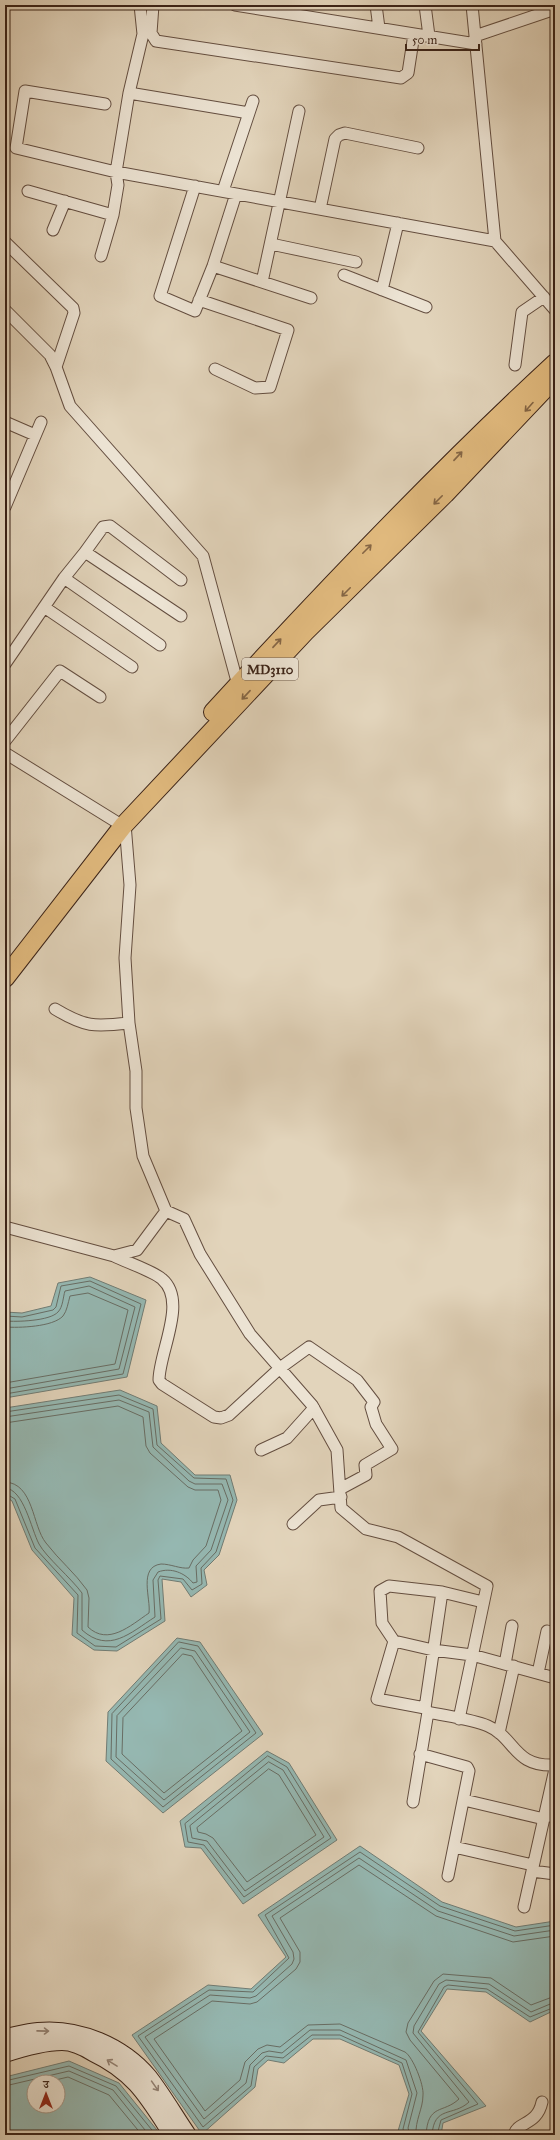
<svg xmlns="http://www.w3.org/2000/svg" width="560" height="2140" viewBox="0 0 560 2140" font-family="'IM FELL Great Primer','Noto Serif Devanagari',serif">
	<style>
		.water { fill: #95b8b2; stroke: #717c74; fill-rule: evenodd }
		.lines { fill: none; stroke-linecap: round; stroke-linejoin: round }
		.shore { stroke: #686d64; stroke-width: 1 }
		.minor-casing { stroke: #644e40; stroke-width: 13 }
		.secondary-casing { stroke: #3a2217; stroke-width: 18 }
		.primary-casing { stroke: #3a2217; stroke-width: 20 }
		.minor { stroke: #ece3d3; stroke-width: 11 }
		.secondary { stroke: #ece3d3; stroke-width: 16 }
		.primary { stroke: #e1ba7e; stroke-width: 18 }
		.oneway { stroke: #856645 }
		.oneway2 { stroke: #938275 }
		.labels { text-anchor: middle; stroke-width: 3.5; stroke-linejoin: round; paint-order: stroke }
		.shield { fill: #ece3d3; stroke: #6f5c4f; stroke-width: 1 }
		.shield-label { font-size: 13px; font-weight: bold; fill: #3a2217 }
	</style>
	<rect width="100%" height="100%" fill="#e2d4bb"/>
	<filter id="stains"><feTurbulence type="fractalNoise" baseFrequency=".005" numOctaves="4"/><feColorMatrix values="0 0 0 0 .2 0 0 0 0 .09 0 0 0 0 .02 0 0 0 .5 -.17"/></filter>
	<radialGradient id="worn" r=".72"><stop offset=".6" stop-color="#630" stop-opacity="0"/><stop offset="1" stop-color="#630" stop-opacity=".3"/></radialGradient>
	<!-- water -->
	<path class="water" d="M90,1277L146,1300L127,1377L5,1398V1312L22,1313L51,1306L58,1283Z
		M120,1390L157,1406L161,1443L195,1475H230L237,1500L219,1555L204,1570L207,1585L191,1597L181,1582L162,1579L165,1621L117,1651L94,1650L72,1635L74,1598L32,1550L12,1501L5,1496V1408Z
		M177,1638L200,1642L263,1734L163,1813L106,1761L108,1712Z
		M267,1751L289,1763L337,1840L243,1904L201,1848L185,1847L180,1821Z
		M360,1846L442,1902L516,1927L555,1921V2010L530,2022L486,1992L447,1989L421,2031L486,2106L443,2123L441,2135H403L398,2131L409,2094L399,2065L340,2039H313L284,2063L268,2060L258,2069L255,2087L202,2134L132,2035L208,1985L251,1989L286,1957L258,1915Z
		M69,2061L119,2083L161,2135H5V2077ZM34,2082H58V2106H34Z"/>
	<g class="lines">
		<!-- shore -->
		<path class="shore" d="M5,1316L22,1317L53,1310L56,1307L61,1286L90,1281L141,1304L123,1374L5,1394
			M5,1321C17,1322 50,1321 58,1312C63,1307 63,1297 65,1291L89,1286L135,1307L119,1369L5,1389
			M5,1327C19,1328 53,1327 63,1316C67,1311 68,1303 70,1296L88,1293L128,1310L115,1364L5,1383
			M5,1412L119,1395L153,1409L157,1445L194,1478L226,1479L233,1500L216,1552L201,1568L202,1584L192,1590L183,1579L160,1576L158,1580L161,1619L116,1647L95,1646L77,1633L78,1595L35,1548L15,1499L5,1493
			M5,1417L119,1400L149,1412L153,1447L189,1481L195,1484H222L228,1500L211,1550L196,1566L197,1582L193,1583C185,1573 171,1567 158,1572L153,1580L155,1617C130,1633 109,1654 82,1630V1593C71,1578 46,1557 39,1544C31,1529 24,1489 5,1488
			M5,1423L118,1406L143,1417L146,1446L150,1453L188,1487L195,1490H218L221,1500L206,1546L193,1560L189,1568C180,1569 171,1564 161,1564C138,1567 151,1599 149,1613C130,1626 108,1646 88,1627L89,1598L87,1590C75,1573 59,1560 46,1543C32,1526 34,1483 5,1482
			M179,1642L198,1646L256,1733L163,1807L111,1759L112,1714Z
			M181,1648L195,1651L250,1732L164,1800L116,1757L117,1716Z
			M183,1654L192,1656L242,1731L164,1793L122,1754L123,1718Z
			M268,1756L287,1767L331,1838L244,1897L204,1845L188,1842L185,1824Z
			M269,1762L283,1770L324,1837L245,1891L207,1841L192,1838L190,1826Z
			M269,1769L279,1775L316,1835L247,1882L213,1838L206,1834L198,1832L197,1828Z
			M5,2081L69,2066L116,2086L156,2135
			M47,2082L68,2077L109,2095L142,2135
			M5,2086L69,2071L113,2090L149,2135
			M405,2135L403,2129L412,2094L402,2063L340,2035H312L283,2058L266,2056L254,2067L251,2086L203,2127L138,2036L209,1990L253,1992L289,1958L265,1915L360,1852L440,1906L515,1931L555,1925
			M410,2135L408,2128L417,2093L406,2060L340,2030H310L282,2053L269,2051L262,2053L250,2065L246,2083L204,2119L145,2037L210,1995L250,1998L256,1996L292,1964L294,1959L293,1952L272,1916L359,1858L438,1911L514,1936L555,1930
			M416,2135C415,2120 423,2109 423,2095C424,2085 413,2057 405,2052L340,2024L308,2025L280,2047L267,2045L258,2049L245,2062L240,2080L205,2111L154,2039L212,2001L250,2004L257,2002L296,1969L300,1962V1952L280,1918L359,1865L436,1916L513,1942L555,1936
			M426,2135C428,2103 443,2114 459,2099L410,2040L406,2032L408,2023L434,1981L443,1974L491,1978L531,2005L555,1996
			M432,2135C434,2105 453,2117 469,2102L413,2033L414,2026L439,1984L446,1980L489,1984L531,2012L555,2002
			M437,2135L441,2120L478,2104L418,2032L444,1987L448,1985L487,1989L530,2017L555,2007"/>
		<!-- minor casing -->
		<g class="minor-casing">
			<path id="minor" d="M153,5L151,33L156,41L401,78L408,73L414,34
				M235,5L476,44
				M376,5L379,28
				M425,5L429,36
				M472,5L495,241L555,310
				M475,36L555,9
				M129,93L249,113
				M105,104L25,91L16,148L116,172L495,241
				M195,186L160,296L195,311L213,266L236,194
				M28,191L113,215
				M223,191L253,101
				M320,209L335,139L339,135L345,133L418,148
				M53,230L65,201
				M5,242L73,308L74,313L56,367
				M271,244L356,262
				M101,256L113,215L118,185L116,172L129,93L143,34L140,5
				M213,266L311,298
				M344,275L426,307
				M262,282L299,111
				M382,290L398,223
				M199,300L288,330L270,387L255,388L215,369
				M5,310L50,355L56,367L70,406L203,556L238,685
				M515,365L522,312L544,297
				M5,422L35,435
				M5,507L41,422
				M85,552L103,527L110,526L181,580
				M64,578L85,552L181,616
				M44,607L132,667
				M5,664L64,578L160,645
				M5,741L60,671L100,697
				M5,753L123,826
				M125,824L130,885L125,958L129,1023L136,1071V1108L143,1156L166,1211L184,1219L200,1254L250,1334L312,1405L337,1450L341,1508L366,1529L398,1537L487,1586L459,1719
				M55,1009C85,1027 94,1027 129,1023
				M5,1227L114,1256L137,1250L166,1211
				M114,1256C126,1262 153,1271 162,1279C188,1301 159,1352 159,1380L162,1384L214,1417L221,1418L229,1415L280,1368L309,1347L357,1380L374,1402L371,1407L376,1424L392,1449L365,1465L366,1475L340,1489
				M261,1450L287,1438L314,1408
				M293,1524L319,1500L341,1497
				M483,1602L442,1592L389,1586L380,1591L382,1623L394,1641L433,1650L472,1655L555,1678
				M394,1641L377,1699L425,1708L428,1712C446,1716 471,1719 488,1726C516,1738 513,1767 555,1765
				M505,1664L512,1626
				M538,1673L547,1631
				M425,1708L442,1592
				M499,1733L514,1666
				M420,1754L467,1767L469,1771L448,1876
				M464,1800L544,1819
				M413,1802L428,1712
				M545,1815L555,1817
				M454,1847L533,1865
				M532,1871L555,1874
				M524,1907L555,1769
				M514,2135C517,2121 537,2126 542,2102"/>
		</g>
		<!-- secondary casing -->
		<g class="secondary-casing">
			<path id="secondary" d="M5,2037C16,2035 27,2032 38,2031C79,2027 123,2046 149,2077C163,2095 175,2116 188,2135
				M5,2054C23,2048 43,2042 62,2042C72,2042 85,2048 93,2053C135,2073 148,2098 172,2135"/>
		</g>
		<!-- primary casing -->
		<g class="primary-casing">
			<path id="primary" d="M213,712C323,592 436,473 555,363
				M5,978L123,826L305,632L445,494L555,378"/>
		</g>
		<!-- minor -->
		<use href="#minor" class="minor"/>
		<!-- secondary -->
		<use href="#secondary" class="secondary"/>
		<!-- primary -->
		<use href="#primary" class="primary"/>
	</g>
	<!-- one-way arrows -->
	<defs><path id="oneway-shaft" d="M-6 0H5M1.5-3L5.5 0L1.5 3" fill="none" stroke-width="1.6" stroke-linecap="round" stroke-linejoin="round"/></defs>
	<g class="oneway">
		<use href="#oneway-shaft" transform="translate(529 407) rotate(132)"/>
		<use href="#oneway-shaft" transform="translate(458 456) rotate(-47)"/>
		<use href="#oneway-shaft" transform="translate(438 500) rotate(135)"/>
		<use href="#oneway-shaft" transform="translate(367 549) rotate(-45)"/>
		<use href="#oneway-shaft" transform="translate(346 592) rotate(135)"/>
		<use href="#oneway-shaft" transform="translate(277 643) rotate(-47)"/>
		<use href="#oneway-shaft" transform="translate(246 695) rotate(133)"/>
	</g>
	<g class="oneway2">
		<use href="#oneway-shaft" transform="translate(43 2031) rotate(1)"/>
		<use href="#oneway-shaft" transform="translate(112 2063) rotate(-148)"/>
		<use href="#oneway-shaft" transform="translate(155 2086) rotate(55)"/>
	</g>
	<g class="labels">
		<!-- shield labels -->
		<rect class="shield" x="242" y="658" width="56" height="22" rx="3"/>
		<g class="shield-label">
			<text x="270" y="674">MD3110</text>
		</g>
	</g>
	<!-- margin -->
	<rect width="560" height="2140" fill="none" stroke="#e2d4bb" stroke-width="20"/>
	<rect x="6" y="6" width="548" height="2128" fill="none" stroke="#3a2217" stroke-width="2"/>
	<rect x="10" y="10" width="540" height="2120" fill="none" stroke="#3a2217"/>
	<!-- north arrow -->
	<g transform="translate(46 2094)"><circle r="19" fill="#ece3d3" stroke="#a59688"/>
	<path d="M0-3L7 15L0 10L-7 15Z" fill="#8f2418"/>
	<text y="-6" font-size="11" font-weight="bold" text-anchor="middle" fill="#3a2217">उ</text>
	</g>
	<!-- scale -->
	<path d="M406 44v6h73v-6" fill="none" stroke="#3a2217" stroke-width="2"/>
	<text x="412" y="44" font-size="12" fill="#3a2217" stroke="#ece3d3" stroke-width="3" paint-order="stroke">50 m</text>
	<rect width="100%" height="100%" filter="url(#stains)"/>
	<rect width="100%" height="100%" fill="url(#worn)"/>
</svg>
